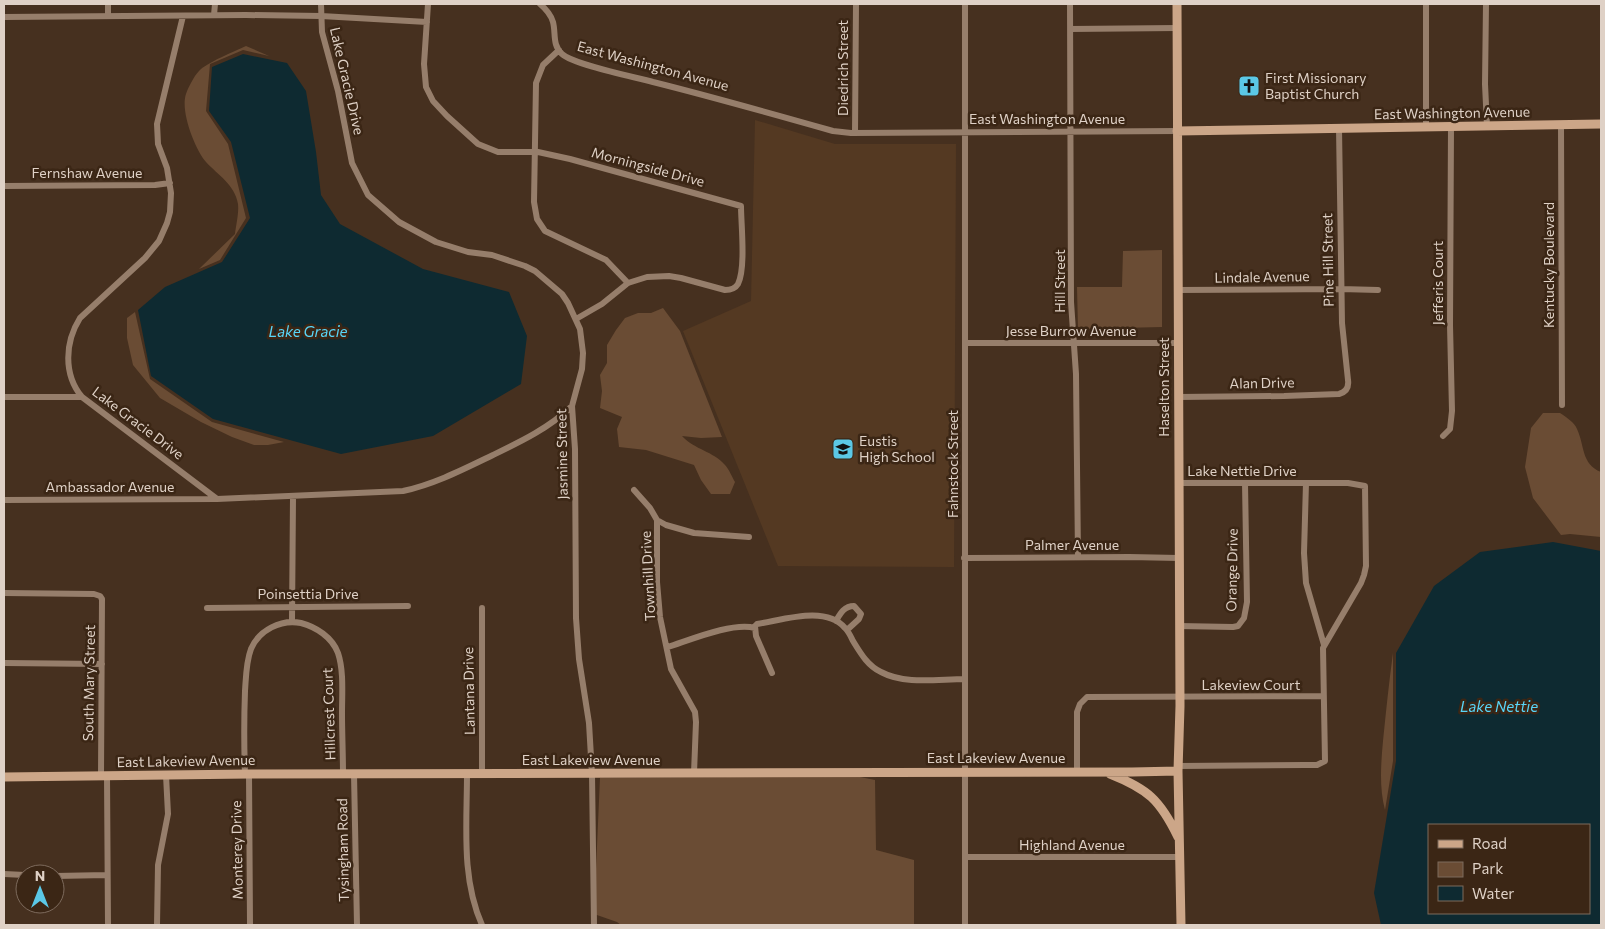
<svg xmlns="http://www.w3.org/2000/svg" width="1605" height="929" viewBox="0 0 1605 929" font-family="Commissioner,sans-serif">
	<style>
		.built { fill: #543922 }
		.green { fill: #6a4c34 }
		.water { fill: #0e2a31; fill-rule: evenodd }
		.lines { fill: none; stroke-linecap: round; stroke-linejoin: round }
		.street { stroke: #967e6b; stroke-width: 6 }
		.secondary { stroke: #cca688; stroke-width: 9 }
		.labels { text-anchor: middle; stroke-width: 5; stroke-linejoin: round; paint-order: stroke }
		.street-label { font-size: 14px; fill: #dfd1c6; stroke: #3b2615 }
		.poi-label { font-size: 14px; fill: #dfd1c6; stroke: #3b2615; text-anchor: start }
		.water-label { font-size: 15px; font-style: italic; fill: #58d6f8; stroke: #3b2615 }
	</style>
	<rect width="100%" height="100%" fill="#46301f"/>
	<!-- built -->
	<path class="built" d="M755,120L835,144H956L954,567L778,566L683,331L751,301Z"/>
	<!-- green -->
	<path class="green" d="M246,46L269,56L243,50L210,64L206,111L228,144L246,218L220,260L199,269L235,234C236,225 239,213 238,204C235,185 218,175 206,162C195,149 180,111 186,94C188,88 194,76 199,71C206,63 235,51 246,46Z
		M1162,250V327L1078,329L1077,287H1122L1123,251Z
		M663,308L680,331L722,437L701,438L682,436C695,450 713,451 725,465C729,469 732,477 735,482L730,494H711L701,480L694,465L646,450L619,447L617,429L622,417L600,408L602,391L600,375L607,363V345L616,330L625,318L638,313H651Z
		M135,312L150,379L212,422L284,442L268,445H254L232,437L201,422L160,398L133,365L127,338V318Z
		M1543,413H1560C1566,417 1575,423 1577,429C1585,446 1581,464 1601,472V537L1570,534L1561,535L1533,498L1525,467L1531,428Z
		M1393,653V761L1385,810C1379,788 1381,763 1383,741C1386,711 1389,682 1393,653Z
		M855,776L875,780L876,850L914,860V925H621L617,922L594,914L600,778Z"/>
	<!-- water -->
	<path class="water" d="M243,54L287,63L306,91L316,152L321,195L340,224L423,269L509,292L527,336L521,384L433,436L341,454L213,419L151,376L138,310L165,287L222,262L250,218L231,142L209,111L212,67Z
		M1553,542L1601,551V925H1381L1374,893L1396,761V653L1434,586L1480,552ZM1429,825H1589V913H1429Z"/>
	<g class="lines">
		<!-- street -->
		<path class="street" d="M321,4L322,32L338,91L352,163L368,195L399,222L436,242L468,252L492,255L525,266L535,271L562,294L568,303L580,329L583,353L582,369L572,406L575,449L576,618L579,659L589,723L592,774L594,925
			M428,4L424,64L426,87L433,101L447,116L478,144L498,152H538L570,159L741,206C741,224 746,268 738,284C735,289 730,290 725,290L681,278L669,276L647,277L628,283L602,304L576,319
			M540,4C546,9 551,15 553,22C556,33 552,45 562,54C574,65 635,77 653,82C713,97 773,114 833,131L851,133L1177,131
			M1070,4L1071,302L1076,374L1078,557
			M1426,4V127
			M1486,4L1485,84L1487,126
			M108,15V4
			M214,15L215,4
			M183,16L157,124L158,144L167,168L171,193L170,212L167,223L159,241L145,258L80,318C65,342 63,374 82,397L217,499L403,491C435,484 464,469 493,455C522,441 549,428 572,406
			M4,17L246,15L321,16L427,22
			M1070,29L1177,28
			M559,50L543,65L536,83L534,202L537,219L545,231L606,260L628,283
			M1561,125L1562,405
			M855,133L856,4
			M4,186L155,185L170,183
			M1177,290L1341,289L1378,290
			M965,343H1177
			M4,397H82
			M1178,397L1284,396L1339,394C1346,392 1349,387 1348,380L1342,323L1339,128
			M1443,436L1450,429L1452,411L1450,325L1451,127
			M1306,483L1304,553L1306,583L1324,645
			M634,490L650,508L657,520L666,525L694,533L749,537
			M4,500L216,499
			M657,520V582L660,617L671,669L695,712L696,722L694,773
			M964,558L1129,557L1179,558
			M4,593L94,594L100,596L102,599L101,776
			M207,608L408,606
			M292,621L293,497
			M836,621C840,614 844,606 854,606L861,614L859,619L847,630
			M1179,626L1233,627L1238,626L1244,618L1247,602L1245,483
			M668,647C690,640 732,622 755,628
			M4,663L102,664
			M772,673L756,636L755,626L757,624C783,620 826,605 845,628C849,632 851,637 853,641C861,654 868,666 881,672C905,685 938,679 965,679
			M1178,766L1305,765H1317L1325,761L1323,648L1361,583L1364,575L1366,566L1365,486L1348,483H1178
			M1077,772V712L1080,704L1087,697L1323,696
			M245,774C244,746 244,718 245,691C246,677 246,662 251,649C259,630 281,619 301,623C316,627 332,637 338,653C344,671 342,694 342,713C342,733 343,754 343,774
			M249,774L250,925
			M354,774L357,925
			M467,774C467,825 461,878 482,925
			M482,774V608
			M107,776L108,925
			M965,857H1180
			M4,874L25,875
			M55,876L107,875
			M157,925L158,865L168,814L166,775
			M965,925V4"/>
		<!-- secondary -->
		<path class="secondary" d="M1177,4L1180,706L1178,771L1181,925
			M1177,131L1601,124
			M1110,774C1148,789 1160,800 1178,837
			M4,777L249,774L1132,772L1178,771"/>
	</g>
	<!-- icons -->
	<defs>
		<g id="church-square" transform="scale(1.125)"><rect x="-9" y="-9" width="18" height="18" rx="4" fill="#5bc8e6" stroke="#3b2615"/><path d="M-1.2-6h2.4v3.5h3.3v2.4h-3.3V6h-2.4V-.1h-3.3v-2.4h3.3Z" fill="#111"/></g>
		<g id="school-square" transform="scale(1.125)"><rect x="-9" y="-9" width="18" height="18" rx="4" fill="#5bc8e6" stroke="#3b2615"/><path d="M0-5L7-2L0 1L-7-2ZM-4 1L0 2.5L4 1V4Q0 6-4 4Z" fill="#111"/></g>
	</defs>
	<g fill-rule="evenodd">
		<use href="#church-square" x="1249" y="86"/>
		<use href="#school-square" x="843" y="449"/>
	</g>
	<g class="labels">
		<!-- street labels -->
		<g class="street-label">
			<text transform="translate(653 66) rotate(15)" y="5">East Washington Avenue</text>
			<text transform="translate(843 68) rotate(-90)" y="5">Diedrich Street</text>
			<text transform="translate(347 81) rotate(77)" y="5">Lake Gracie Drive</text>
			<text transform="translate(1452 113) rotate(-1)" y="5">East Washington Avenue</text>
			<text x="1047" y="124">East Washington Avenue</text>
			<text transform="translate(648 167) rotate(15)" y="5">Morningside Drive</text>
			<text x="87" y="178">Fernshaw Avenue</text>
			<text transform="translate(1328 260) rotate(-91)" y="5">Pine Hill Street</text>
			<text transform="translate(1549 265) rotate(-90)" y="5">Kentucky Boulevard</text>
			<text transform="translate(1262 277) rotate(-1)" y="5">Lindale Avenue</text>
			<text transform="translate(1060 281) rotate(-90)" y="5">Hill Street</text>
			<text transform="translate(1438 283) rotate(-90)" y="5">Jefferis Court</text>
			<text x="1071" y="336">Jesse Burrow Avenue</text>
			<text transform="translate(1262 383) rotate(-1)" y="5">Alan Drive</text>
			<text transform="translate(1164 387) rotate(-90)" y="5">Haselton Street</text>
			<text transform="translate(138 423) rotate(37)" y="5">Lake Gracie Drive</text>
			<text transform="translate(562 454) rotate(-91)" y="5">Jasmine Street</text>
			<text transform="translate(953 464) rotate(-90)" y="5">Fahnstock Street</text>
			<text x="1242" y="476">Lake Nettie Drive</text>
			<text x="110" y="492">Ambassador Avenue</text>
			<text x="1072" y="550">Palmer Avenue</text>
			<text transform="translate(1232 570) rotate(-89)" y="5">Orange Drive</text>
			<text transform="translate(648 576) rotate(-93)" y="5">Townhill Drive</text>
			<text x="308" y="599">Poinsettia Drive</text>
			<text transform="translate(89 683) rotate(-89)" y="5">South Mary Street</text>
			<text x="1251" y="690">Lakeview Court</text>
			<text transform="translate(469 691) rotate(-91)" y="5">Lantana Drive</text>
			<text transform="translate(329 714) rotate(-92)" y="5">Hillcrest Court</text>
			<text x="996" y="763">East Lakeview Avenue</text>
			<text x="591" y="765">East Lakeview Avenue</text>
			<text transform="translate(186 761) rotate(-1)" y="5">East Lakeview Avenue</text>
			<text x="1072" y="850">Highland Avenue</text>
			<text transform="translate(237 850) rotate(-91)" y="5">Monterey Drive</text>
			<text transform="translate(343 850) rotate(-91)" y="5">Tysingham Road</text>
		</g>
		<!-- poi labels -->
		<g class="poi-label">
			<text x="1265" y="83">First Missionary<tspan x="1265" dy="16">Baptist Church</tspan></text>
			<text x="859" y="446">Eustis<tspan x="859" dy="16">High School</tspan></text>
		</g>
		<!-- water labels -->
		<g class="water-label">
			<text x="308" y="337">Lake Gracie</text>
			<text x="1499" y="712">Lake Nettie</text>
		</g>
	</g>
	<!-- border -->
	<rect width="1605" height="929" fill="none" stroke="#dfd1c6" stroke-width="10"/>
	<!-- legend -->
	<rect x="1428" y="824" width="162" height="90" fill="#3b2615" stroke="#7d6a5c"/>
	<rect x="1438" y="840" width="25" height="8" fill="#cca688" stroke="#7d6a5c"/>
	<text x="1472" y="849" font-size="15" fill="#dfd1c6">Road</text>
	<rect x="1438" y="862" width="25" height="15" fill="#6a4c34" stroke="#7d6a5c"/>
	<text x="1472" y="874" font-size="15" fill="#dfd1c6">Park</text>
	<rect x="1438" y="886" width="25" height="15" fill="#0e2a31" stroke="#7d6a5c"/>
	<text x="1472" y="899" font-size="15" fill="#dfd1c6">Water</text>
	<!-- north arrow -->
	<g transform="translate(40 889)"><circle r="24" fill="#3b2615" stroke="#7d6a5c"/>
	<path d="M0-4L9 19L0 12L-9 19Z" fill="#5bc8e6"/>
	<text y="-8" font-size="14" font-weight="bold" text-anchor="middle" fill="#dfd1c6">N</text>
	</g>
</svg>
